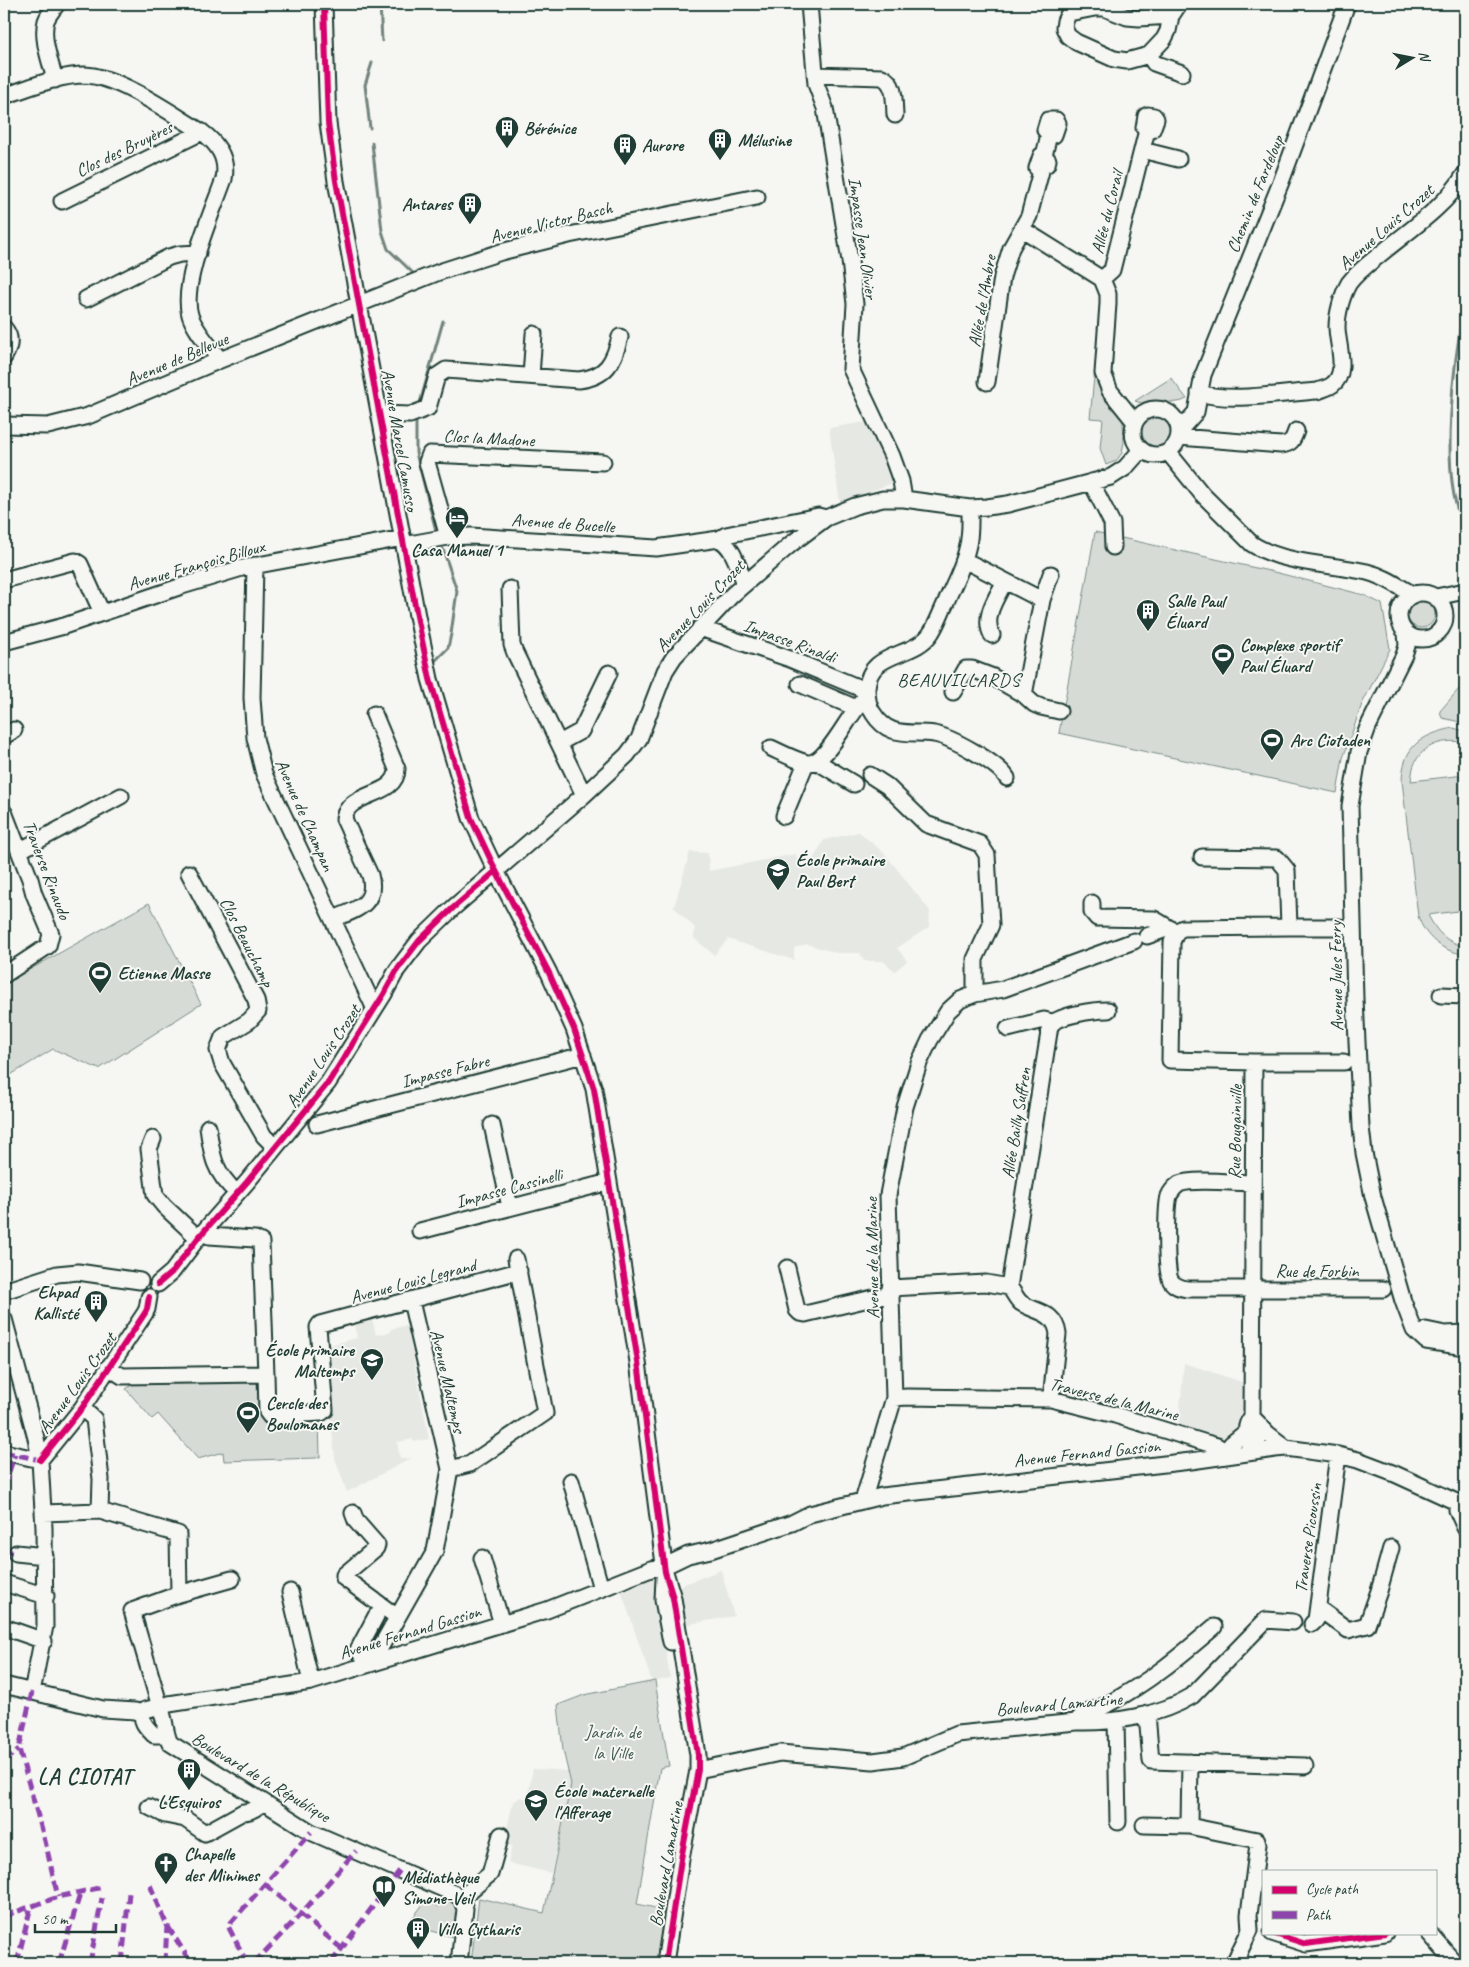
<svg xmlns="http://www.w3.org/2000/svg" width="1469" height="1967" viewBox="0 0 1469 1967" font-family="Caveat,sans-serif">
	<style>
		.built { fill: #e6e8e4 }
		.green { fill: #d6dbd6; stroke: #7a8c85 }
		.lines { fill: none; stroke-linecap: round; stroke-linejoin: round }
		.stream { stroke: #72847d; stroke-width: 3 }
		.minor-casing { stroke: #1f3d34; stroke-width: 19 }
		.minor { stroke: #f6f6f2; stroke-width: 15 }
		.quiet { stroke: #8e44ad; stroke-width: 5; stroke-dasharray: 10 5; stroke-linecap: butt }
		.cycleway-casing { stroke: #f6f6f2; stroke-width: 9 }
		.cycleway { stroke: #d6006c; stroke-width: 6 }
		.labels { text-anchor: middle; stroke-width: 4; stroke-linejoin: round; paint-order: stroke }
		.poi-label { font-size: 18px; font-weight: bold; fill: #1f3d34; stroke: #f6f6f2; text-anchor: start }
		.street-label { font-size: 18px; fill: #1f3d34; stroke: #f6f6f2 }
		.park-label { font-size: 18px; fill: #445d54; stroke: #f6f6f2 }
		.neighbourhood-label { font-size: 19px; letter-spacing: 1px; fill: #1f3d34; stroke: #f6f6f2 }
		.district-label { font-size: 22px; font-weight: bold; letter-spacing: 1px; fill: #1f3d34; stroke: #f6f6f2 }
	</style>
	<rect width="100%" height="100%" fill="#f6f6f2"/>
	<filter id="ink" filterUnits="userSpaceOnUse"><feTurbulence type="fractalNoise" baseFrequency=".02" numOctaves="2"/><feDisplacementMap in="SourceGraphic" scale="10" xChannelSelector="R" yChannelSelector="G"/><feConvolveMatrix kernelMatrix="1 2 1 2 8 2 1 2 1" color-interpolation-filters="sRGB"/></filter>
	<g filter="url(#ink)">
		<!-- built -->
		<path class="built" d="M872,421L895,480L890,484L840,503L829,428Z
			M859,832L885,854L930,911L929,927L897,948L907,961L895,971L883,961H864L860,953H837L807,944L794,948V960L728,939L714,955L694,938L695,928L674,907L690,852L708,853L709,871L796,854L797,859L810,865L824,840Z
			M371,1315L376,1335L391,1332V1329L407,1325L429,1439L413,1442V1439L397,1442L400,1459L412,1458L347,1492L335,1458L323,1347L357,1338L353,1320Z
			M1184,1363L1251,1385L1245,1442L1220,1440L1178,1431Z
			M721,1570L734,1616L684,1625L677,1587Z
			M648,1576L653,1579L656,1590L670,1678L652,1682L620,1587Z
			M533,1769L569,1771L571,1784L551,1873L508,1863L512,1846L507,1844L504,1841L513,1803L520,1797L527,1799Z"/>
		<!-- green -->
		<path class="green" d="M1095,367L1098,385L1105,400L1123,421L1124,442L1122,453L1116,461L1106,465L1100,448L1103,419L1090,418Z
			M1171,378L1187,399C1170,408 1159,395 1141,403L1135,401Z
			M1139 432a17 17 0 1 1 34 0a17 17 0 1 1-34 0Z
			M1095,532L1278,573L1364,595L1382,604L1390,649L1362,704L1343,758L1337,793L1059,733Z
			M1407 614a14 14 0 1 1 28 0a14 14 0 1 1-28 0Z
			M1465,682V723L1442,718L1440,711Z
			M1453,728L1465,731V743C1446,738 1422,744 1414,765C1412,770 1412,776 1411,781L1465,775V910L1428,915C1436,931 1446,943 1465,946V954C1442,952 1425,937 1418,916L1402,781C1403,746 1421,735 1453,728Z
			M149,903L201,1004L99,1069L53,1049L4,1079V984Z
			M262,1378L265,1419L319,1418L320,1457L316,1458L224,1461L223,1452L198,1459L158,1414L152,1419L126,1389L140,1379Z
			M655,1681L669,1766L660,1768L637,1904L665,1910L656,1963H471L479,1898L544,1913L571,1784L563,1750L558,1705L584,1695Z
			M444,1896C464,1903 458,1921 456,1938L408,1924L427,1899L438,1907Z"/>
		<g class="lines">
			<!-- stream -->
			<path class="stream" d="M380,4L382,41
				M370,128L365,85L372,63
				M372,143L382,231L388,249L414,274
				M1465,301C1455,354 1437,481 1465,527
				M420,403L443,321
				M416,419V453L436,531
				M435,661L448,648L451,634L457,591L443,549"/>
			<!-- minor casing -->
			<g class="minor-casing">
				<path id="minor" d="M324,4L328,123L336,181L417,616L430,679L471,818L496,871L549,973L574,1029L594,1089L638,1362L665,1572L673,1598L698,1755V1770L681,1859L665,1963
					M809,4L816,84L825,108L850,261L855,304L851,369L892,456L901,481L904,499
					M1171,16L1139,18L1127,17L1104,8H1095L1069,13L1065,21L1064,28L1068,36L1076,42L1114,59L1127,61L1149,55L1164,39L1168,31L1171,16L1179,4
					M1149,55L1154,63L1182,73
					M815,75L882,77C896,83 894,102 895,115
					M55,80C51,63 41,39 46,21C48,15 53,9 57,4
					M4,96C29,88 58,75 85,75C119,76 172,114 202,132C218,144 228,158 224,179C213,211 180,283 190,315C195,331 210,346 220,360
					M1148,115L1154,116L1156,119L1152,130L1144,128L1146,116Z
					M1142,150L1178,159
					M1047,164L1048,160L1044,156L1049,134L1045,130L1048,120H1056L1058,123L1054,135L1049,134
					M62,201L202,132
					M1022,229L1102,279L1108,294V304L1103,373L1110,391L1135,422
					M1102,279L1112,270L1147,130
					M86,299L169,257L180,254L198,253
					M4,328C12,337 10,347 4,357
					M531,376L534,334
					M987,382L1002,277L1011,248L1029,216L1041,171L1037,168L1041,156H1044
					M1199,393C1232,403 1282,393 1318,391C1322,389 1328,388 1332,385C1349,373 1337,344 1337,327C1337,314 1342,295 1349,283C1358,271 1371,262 1383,252C1412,228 1445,207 1465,174
					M1133 432a23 23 0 1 1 46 0a23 23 0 1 1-46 0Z
					M380,414L410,415L428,408L437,376L446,370L579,380C606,377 614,362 620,337
					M4,425L48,426L88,416L220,360L439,272L501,252L569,235L757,197
					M1179,431L1196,412L1203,375L1281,182L1347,4
					M1179,437L1281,445C1291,444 1293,440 1296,431
					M1168,452L1202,494L1252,544C1283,564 1332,564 1367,572C1384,576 1398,586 1412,594
					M1091,482L1112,523L1113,547
					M970,508C970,522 971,536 967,549C963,568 953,585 946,602C941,612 937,624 931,633C914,659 869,650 867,688C867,696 868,706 873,713C889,739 910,731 934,734C951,737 998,763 1007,778
					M448,537L427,462L430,454L603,462
					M719,539C734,547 738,568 745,583
					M404,545L448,537L471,536L656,548L719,539L726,535L818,516L826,518
					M964,560L1042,600L1024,695
					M255,565L252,698L255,738L264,774L374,1007
					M4,580L75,561L80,564L102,613
					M510,589L512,645L515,653L584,795
					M1399 616a23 23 0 1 1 46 0a23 23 0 1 1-46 0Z
					M1436,597L1465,591
					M1042,600L1051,574
					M700,628L790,659L867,691
					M1406,633L1407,646L1404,655L1368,727L1359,752L1350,806L1355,999L1361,1127L1364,1153L1373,1197L1403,1301L1414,1330L1426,1341L1465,1347
					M992,635C982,617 997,597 1005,581
					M4,642L64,626L182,586L242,568L403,538
					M800,684L856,708
					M953,692L966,669H972L993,677L1024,695L1034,704L1041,707L1059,711
					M4,736L14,730
					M559,743L581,731L609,673
					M771,748C782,753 795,760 807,763C827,766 851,708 867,696
					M816,761L854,784
					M870,775L887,786L926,824L980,844L987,855L991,925L975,959V994
					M4,812L30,879L34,894L51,934L48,946L4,975
					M784,816L806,763
					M19,851L121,796
					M1202,857L1277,858L1287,870L1289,927L1183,928L1177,931L1172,942L1170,1060L1254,1062L1252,1417C1243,1425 1246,1442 1253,1451L1258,1442V1423
					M189,873L256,1000L258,1011L249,1021L223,1037L218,1050L222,1063L264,1136L275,1147
					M1092,903V912L1097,918L1154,919L1169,928
					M333,919C355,910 378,905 370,875L344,819C346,791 397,798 397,769L374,714
					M1289,927H1340
					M1147,936L1169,928L1175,931
					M1441,995L1465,996
					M1008,1029L1044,1020L1052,1022
					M1254,1062H1344
					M317,1124L583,1055
					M492,1125L510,1207
					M208,1127C212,1157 214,1172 237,1193
					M153,1139L149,1149L155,1195L164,1206L198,1238
					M1253,1183C1236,1183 1192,1178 1179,1184C1175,1187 1171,1191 1169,1196C1166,1207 1165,1272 1171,1281C1175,1287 1181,1288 1187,1289H1383
					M420,1231L609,1182
					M787,1268L797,1310L800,1313L805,1314L890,1294
					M158,1284L172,1272L198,1238L247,1182L328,1083L384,994L397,970L419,941L453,908L584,795L627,755L639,739L665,671L674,657L732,595L791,544L826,518L855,506L883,499H904L970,508L987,507L1008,504L1111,477L1125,468L1141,450
					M1009,1287L1050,1026C1057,1015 1095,1010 1108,1010
					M890,1288L986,1283L1009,1287C1014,1292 1016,1299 1021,1303C1037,1313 1055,1311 1058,1334L1051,1399
					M4,1291L57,1274L78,1272L140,1281
					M411,1301L450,1469
					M4,1319L36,1438L40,1460L44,1528L45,1626L32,1692
					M1426,1330L1445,1334L1465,1333
					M108,1367L122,1376L266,1374L261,1242L255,1239L209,1236L203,1233
					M266,1374L267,1412L270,1416L321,1413L325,1410L318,1327L320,1324L519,1271
					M894,1398L907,1397L1051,1399L1115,1415L1203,1442L1217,1446L1230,1455
					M82,1408L94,1419L101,1479L100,1511
					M1255,1420L1268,1434L1286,1448
					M4,1452L40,1460
					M1230,1455L1231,1444L1247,1431
					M40,1460L82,1408L145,1313L147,1309L149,1297
					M450,1469L470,1464L545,1413L516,1259
					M571,1481L601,1589
					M863,1501L894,1398L888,1195L905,1107L919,1063L930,1040L948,1011L960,1000L975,994L1003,989L1134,941
					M1457,1502V1510L1465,1528
					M43,1513L100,1511L178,1534L179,1594
					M353,1513L356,1521L377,1545L376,1548L344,1575V1578L397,1617
					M16,1553L45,1556
					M482,1558L502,1624
					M664,1578L663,1600L671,1642
					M4,1583L46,1596
					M290,1592L311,1682
					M1318,1608L1348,1630L1367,1625L1379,1591L1391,1548
					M1312,1624L1316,1620L1338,1455
					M4,1627L44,1641
					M378,1661L376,1655L435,1551L450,1469
					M368,1664L358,1650L376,1616
					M4,1685L103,1709L135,1711L143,1713
					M157,1707L158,1700L132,1611L179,1594L232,1579
					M160,1708C166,1719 164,1731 170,1743L311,1832L455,1894L461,1898L465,1909L459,1963
					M1147,1714L1151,1761L1305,1766
					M1116,1720L1118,1822
					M1076,1722C1084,1711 1096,1711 1108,1704C1149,1682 1179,1657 1214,1627
					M165,1731L161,1735H154C147,1728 138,1720 145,1710L157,1707L160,1708L169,1704L311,1682L547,1610L651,1569L665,1566L688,1555L711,1550L792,1523L810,1514L882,1496L1191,1461L1275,1449L1286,1448L1338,1455L1358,1460L1395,1474L1465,1506
					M698,1770L780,1753L873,1761L903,1757L957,1734L1076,1722C1114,1723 1159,1716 1192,1696L1266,1620L1293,1622
					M149,1807L165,1815L185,1819L205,1833L243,1812C251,1812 257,1808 263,1802
					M1144,1825L1189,1826L1257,1840L1258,1844L1249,1915L1250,1930L1234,1963
					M1189,1826L1190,1762
					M461,1898L490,1874L501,1835
					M1272,1933L1306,1944L1385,1933
					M1429,1933L1455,1963"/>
			</g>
			<!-- minor -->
			<use href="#minor" class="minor"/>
			<!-- quiet -->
			<path class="quiet" d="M4,1452L40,1460
				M4,1486L15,1454
				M4,1551L12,1552
				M32,1692L19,1749L45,1841L58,1897
				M4,1761L19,1749
				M150,1885L167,1925L191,1963
				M266,1885L341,1948
				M4,1916L58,1897L103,1887
				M17,1963L31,1906
				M59,1963L81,1891
				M90,1963L102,1898
				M122,1963L129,1893
				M165,1963L167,1925
				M247,1963L228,1926L311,1832
				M254,1963L300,1915L356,1851
				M331,1963L400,1870"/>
			<!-- cycleway casing -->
			<g class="cycleway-casing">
				<path id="cycleway" d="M324,4L328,123L336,181L417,616L430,679L471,818L496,871L549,973L574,1029L594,1089L638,1362L665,1572L673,1598L698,1755V1770L681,1859L665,1963
					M158,1284L172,1272L198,1238L247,1182L328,1083L384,994L397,970L419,941L453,908L496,871
					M40,1460L82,1408L145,1313L147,1309L149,1297
					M1272,1933L1306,1944L1385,1933"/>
			</g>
			<!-- cycleway -->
			<use href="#cycleway" class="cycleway"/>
		</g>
	</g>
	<!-- icons -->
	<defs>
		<g id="building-pin" transform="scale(1.25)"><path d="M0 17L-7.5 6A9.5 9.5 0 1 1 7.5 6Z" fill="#1f3d34" stroke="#f6f6f2"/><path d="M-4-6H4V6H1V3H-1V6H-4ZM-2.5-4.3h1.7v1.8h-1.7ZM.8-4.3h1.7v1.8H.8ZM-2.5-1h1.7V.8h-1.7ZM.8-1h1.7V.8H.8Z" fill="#fff"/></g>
		<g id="hotel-pin" transform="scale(1.25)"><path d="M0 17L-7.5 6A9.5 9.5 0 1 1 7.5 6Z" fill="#1f3d34" stroke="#f6f6f2"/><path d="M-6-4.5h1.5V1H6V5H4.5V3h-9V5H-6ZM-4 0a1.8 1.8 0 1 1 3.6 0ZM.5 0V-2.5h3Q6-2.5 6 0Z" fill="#fff"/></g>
		<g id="stadium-pin" transform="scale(1.25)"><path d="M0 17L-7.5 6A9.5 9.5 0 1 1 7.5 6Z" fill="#1f3d34" stroke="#f6f6f2"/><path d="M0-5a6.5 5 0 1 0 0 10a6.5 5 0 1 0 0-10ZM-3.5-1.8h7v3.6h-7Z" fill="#fff"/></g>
		<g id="school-pin" transform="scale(1.25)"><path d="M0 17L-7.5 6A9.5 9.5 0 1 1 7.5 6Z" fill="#1f3d34" stroke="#f6f6f2"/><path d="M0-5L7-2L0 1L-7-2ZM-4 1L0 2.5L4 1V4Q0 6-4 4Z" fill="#fff"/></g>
		<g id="church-pin" transform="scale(1.25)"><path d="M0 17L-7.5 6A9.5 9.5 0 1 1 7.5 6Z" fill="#1f3d34" stroke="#f6f6f2"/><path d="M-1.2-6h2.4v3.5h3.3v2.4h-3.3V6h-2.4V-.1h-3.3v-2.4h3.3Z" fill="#fff"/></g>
		<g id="library-pin" transform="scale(1.25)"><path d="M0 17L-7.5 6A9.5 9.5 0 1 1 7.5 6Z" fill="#1f3d34" stroke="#f6f6f2"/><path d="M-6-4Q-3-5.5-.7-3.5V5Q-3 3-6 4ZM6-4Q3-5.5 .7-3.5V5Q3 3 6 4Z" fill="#fff"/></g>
	</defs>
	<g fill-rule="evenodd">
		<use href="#building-pin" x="507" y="128"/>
		<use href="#building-pin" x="720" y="140"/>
		<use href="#building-pin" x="625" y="145"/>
		<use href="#building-pin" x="470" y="204"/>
		<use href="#hotel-pin" x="457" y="518"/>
		<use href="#building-pin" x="1148" y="611"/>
		<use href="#stadium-pin" x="1223" y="655"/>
		<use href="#stadium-pin" x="1272" y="740"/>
		<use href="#school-pin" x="778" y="870"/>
		<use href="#stadium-pin" x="100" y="973"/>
		<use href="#building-pin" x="96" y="1302"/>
		<use href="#school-pin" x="372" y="1360"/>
		<use href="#stadium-pin" x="248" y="1413"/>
		<use href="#building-pin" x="189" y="1770"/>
		<use href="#school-pin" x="536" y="1801"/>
		<use href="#church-pin" x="166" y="1864"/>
		<use href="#library-pin" x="384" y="1887"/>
		<use href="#building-pin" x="418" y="1929"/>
	</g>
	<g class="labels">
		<!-- poi labels -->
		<g class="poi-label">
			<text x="524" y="134">Bérénice</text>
			<text x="738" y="146">Mélusine</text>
			<text x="642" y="151">Aurore</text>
			<text x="452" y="210" text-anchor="end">Antares</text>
			<text x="457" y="556" text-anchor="middle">Casa Manuel 1</text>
			<text x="1166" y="607">Salle Paul<tspan x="1166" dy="21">Éluard</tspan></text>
			<text x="1240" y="651">Complexe sportif<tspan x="1240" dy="21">Paul Éluard</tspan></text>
			<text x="1290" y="746">Arc Ciotaden</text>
			<text x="796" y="866">École primaire<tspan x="796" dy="21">Paul Bert</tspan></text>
			<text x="118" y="979">Etienne Masse</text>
			<text x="78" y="1298" text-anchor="end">Ehpad<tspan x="78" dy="21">Kallisté</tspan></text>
			<text x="354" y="1356" text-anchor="end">École primaire<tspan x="354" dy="21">Maltemps</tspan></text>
			<text x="266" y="1409">Cercle des<tspan x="266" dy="21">Boulomanes</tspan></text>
			<text x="554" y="1797">École maternelle<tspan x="554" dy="21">l'Afferage</tspan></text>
			<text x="189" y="1808" text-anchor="middle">L'Esquiros</text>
			<text x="184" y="1860">Chapelle<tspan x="184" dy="21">des Minimes</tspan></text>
			<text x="402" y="1883">Médiathèque<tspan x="402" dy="21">Simone-Veil</tspan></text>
			<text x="436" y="1935">Villa Cytharis</text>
		</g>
		<!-- street labels -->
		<g class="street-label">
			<text transform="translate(124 149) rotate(-26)" y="6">Clos des Bruyères</text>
			<text transform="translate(1255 194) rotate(-68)" y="6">Chemin de Fardeloup</text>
			<text transform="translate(1107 212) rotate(-76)" y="6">Allée du Corail</text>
			<text transform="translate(551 222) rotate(-14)" y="6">Avenue Victor Basch</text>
			<text transform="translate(1386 227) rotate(-41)" y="6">Avenue Louis Crozet</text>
			<text transform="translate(863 238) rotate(82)" y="6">Impasse Jean Olivier</text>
			<text transform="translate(982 301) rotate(-80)" y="6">Allée de l'Ambre</text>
			<text transform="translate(177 359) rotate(-23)" y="6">Avenue de Bellevue</text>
			<text transform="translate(489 438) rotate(3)" y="6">Clos la Madone</text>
			<text transform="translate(400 440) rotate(80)" y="6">Avenue Marcel Camusso</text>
			<text transform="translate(563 523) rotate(4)" y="6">Avenue de Bucelle</text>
			<text transform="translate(196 565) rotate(-16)" y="6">Avenue François Billoux</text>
			<text transform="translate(700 606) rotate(-46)" y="6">Avenue Louis Crozet</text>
			<text transform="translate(790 641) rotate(20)" y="6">Impasse Rinaldi</text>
			<text transform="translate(305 815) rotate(66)" y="6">Avenue de Champan</text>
			<text transform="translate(47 870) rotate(69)" y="6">Traverse Rinaudo</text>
			<text transform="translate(247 942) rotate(63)" y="6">Clos Beauchamp</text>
			<text transform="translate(1336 976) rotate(-91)" y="6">Avenue Jules Ferry</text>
			<text transform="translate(323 1056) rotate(-56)" y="6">Avenue Louis Crozet</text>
			<text transform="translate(445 1071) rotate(-14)" y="6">Impasse Fabre</text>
			<text transform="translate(1016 1123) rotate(-81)" y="6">Allée Bailly Suffren</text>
			<text transform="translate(1235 1132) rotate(-89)" y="6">Rue Bougainville</text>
			<text transform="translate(509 1188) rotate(-15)" y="6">Impasse Cassinelli</text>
			<text transform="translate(872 1258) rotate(-91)" y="6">Avenue de la Marine</text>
			<text x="1317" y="1277">Rue de Forbin</text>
			<text transform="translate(413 1281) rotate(-15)" y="6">Avenue Louis Legrand</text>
			<text transform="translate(448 1381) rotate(77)" y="6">Avenue Maltemps</text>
			<text transform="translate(77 1383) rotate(-54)" y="6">Avenue Louis Crozet</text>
			<text transform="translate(1114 1399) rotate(14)" y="6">Traverse de la Marine</text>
			<text transform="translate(1087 1453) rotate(-6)" y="6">Avenue Fernand Gassion</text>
			<text transform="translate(1308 1538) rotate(-82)" y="6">Traverse Picoussin</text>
			<text transform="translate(410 1632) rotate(-17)" y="6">Avenue Fernand Gassion</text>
			<text transform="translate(1059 1704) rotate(-5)" y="6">Boulevard Lamartine</text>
			<text transform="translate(261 1777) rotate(31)" y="6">Boulevard de la République</text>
			<text transform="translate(666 1864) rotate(-80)" y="6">Boulevard Lamartine</text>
		</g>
		<!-- park labels -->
		<g class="park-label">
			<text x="613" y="1738">Jardin de<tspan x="613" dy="21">la Ville</tspan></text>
		</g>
		<!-- neighbourhood labels -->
		<g class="neighbourhood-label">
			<text x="959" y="686">BEAUVILLARDS</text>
		</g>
		<!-- district labels -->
		<g class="district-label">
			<text x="85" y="1784">LA CIOTAT</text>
		</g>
	</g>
	<!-- margin -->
	<rect width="1469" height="1967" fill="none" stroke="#f6f6f2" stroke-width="20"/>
	<rect x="10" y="10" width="1449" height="1947" fill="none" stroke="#1f3d34" stroke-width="2" filter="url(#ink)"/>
	<!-- legend -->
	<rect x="1262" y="1870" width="175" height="65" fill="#f6f6f2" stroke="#a0aca6"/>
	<rect x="1272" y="1886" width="25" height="8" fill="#d6006c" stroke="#a0aca6"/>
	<text x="1306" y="1894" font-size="15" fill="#1f3d34">Cycle path</text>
	<rect x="1272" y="1911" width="25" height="8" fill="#8e44ad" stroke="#a0aca6"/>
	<text x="1306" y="1920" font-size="15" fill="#1f3d34">Path</text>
	<!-- north arrow -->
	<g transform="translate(1412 58) rotate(80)" stroke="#f6f6f2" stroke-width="4" paint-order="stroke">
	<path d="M0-4L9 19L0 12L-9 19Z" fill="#1f3d34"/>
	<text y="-8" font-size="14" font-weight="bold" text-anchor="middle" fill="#1f3d34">N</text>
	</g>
	<!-- scale -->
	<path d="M35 1924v8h81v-8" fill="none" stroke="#1f3d34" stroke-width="2.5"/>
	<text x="42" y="1924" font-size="15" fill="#1f3d34" stroke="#f6f6f2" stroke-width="4" paint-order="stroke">50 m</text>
</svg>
